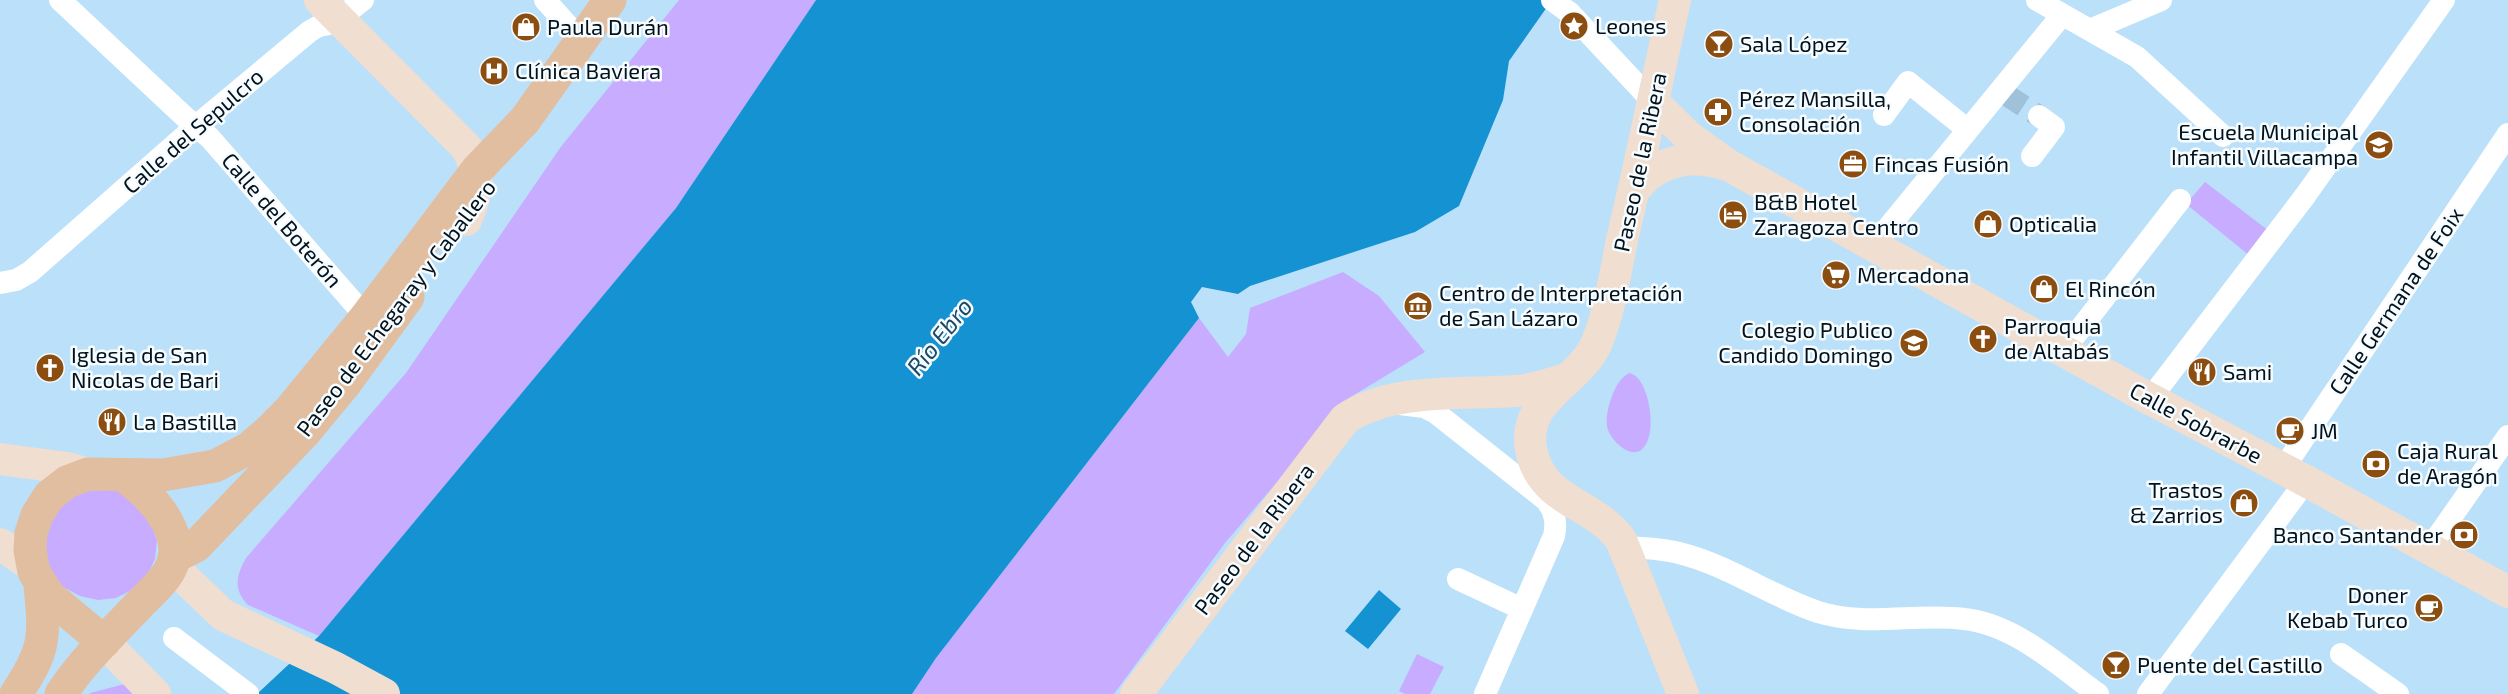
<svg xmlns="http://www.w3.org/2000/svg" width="2508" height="694" viewBox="0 0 2508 694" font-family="'Exo 2',sans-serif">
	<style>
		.green { fill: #c7acff }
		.water { fill: #1592d2 }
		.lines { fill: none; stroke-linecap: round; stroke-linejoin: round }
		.street-tunnel { stroke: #9fc1d9; stroke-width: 22; stroke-dasharray: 22 11; stroke-linecap: butt }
		.street { stroke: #fff; stroke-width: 22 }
		.secondary { stroke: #f0ded0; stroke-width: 32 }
		.primary { stroke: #e2bea1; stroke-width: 33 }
		.labels { text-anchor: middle; stroke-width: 5; stroke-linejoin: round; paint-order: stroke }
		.poi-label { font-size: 22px; fill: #02121d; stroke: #f7fcff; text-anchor: start }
		.street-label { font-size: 22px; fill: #02121d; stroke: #f7fcff }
		.water-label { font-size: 24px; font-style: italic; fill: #1d4964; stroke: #f7fcff }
	</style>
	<rect width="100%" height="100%" fill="#bbe0fa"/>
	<!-- green -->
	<path class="green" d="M679,0H816L676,208L319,636L248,605C233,589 236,576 246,558L406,373L560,148Z
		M2205,182L2269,231L2250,256L2186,204Z
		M1343,272L1379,296L1425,352L1349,398L1225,543L1114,694H912L936,658L1199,318L1228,357L1246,334L1250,308Z
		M1630,373C1652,379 1660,448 1636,452C1624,454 1608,436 1607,426C1605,411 1615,378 1630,373Z
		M112,487L144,506L157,540L155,559L147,576L134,589L116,598L98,600L80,596L63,587L51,572L45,555L49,518L75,491Z
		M1417,654L1444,667L1430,694H1405L1399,691Z
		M125,684L133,694H90V693Z"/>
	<!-- water -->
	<path class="water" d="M816,0H1552L1509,61L1503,100L1459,206L1415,232L1250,286L1238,294L1202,287L1191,302L1199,318L936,658L912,694H257L319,636L676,208Z
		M1379,590L1401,609L1368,649L1345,631Z"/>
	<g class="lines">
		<!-- street-tunnel -->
		<path class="street-tunnel" d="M2005,94L2039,116"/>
		<!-- street -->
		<path class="street" d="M60,0L186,118L210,138L366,317
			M545,0L581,40
			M1552,0L1570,13L1653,102
			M2037,0L2137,57L2223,136
			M2090,30L2161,0
			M1884,115L1908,82L1968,130
			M2032,156L2054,127L2039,116
			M1882,235L2062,15
			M0,283L16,280L30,272L196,126L310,31L319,26L334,23L363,0
			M2063,351L2180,200
			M2150,399L2305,196L2444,0
			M1400,404L1424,407L1436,413L1546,500C1555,511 1557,522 1554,536L1485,694
			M2283,469L2508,134
			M1625,547C1643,548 1661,548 1679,553C1728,565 1770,596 1818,612C1867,627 1915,613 1964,619C2014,624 2058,665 2098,694
			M2429,549L2508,436
			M1458,579L1522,609
			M174,638L248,694
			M2341,654L2398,694
			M2148,694L2306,481"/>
		<!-- secondary -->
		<path class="secondary" d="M320,0L466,147C482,173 478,193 466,220
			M1675,0C1657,80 1641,160 1622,240C1615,274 1610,310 1597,342C1580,384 1518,398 1532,454C1545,504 1595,503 1621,540L1683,694
			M1653,102L1689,137L1728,165L2150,399L2306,481L2508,592
			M1635,189C1658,160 1689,154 1724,164
			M0,459L68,468L88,474
			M0,544L32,566
			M172,566L223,615L336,668L384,694
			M104,642L155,694
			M1136,694L1345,419C1393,387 1461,395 1516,391C1533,390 1550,384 1566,379"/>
		<!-- primary -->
		<path class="primary" d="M174,557L196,546L305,432L344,385L408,297
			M104,642L49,596L34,572L30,550L31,533L37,515L49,496L67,482L88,474L163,475L215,466L249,448L269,431L289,411L366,317L477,170L525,120L610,0
			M16,694C46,649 45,637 40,585
			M61,694C82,662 110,635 137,607C148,595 166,581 172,565C186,530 147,491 122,475"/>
	</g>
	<!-- icons -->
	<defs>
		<g id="sight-disc" transform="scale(1.5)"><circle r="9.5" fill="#8b4e10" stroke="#f7fcff"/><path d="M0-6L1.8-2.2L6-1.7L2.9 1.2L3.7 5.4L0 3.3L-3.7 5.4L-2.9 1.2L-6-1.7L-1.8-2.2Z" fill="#fff"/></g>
		<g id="shop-disc" transform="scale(1.5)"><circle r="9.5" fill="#8b4e10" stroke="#f7fcff"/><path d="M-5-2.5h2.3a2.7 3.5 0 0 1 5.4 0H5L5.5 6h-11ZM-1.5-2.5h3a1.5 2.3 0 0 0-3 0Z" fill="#fff"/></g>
		<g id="bar-disc" transform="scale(1.5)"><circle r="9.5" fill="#8b4e10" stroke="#f7fcff"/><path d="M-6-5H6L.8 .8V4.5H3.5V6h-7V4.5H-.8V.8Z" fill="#fff"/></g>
		<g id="hospital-disc" transform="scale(1.5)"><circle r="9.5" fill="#8b4e10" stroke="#f7fcff"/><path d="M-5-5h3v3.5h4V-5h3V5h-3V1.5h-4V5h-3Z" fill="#fff"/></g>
		<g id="pharmacy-disc" transform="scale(1.5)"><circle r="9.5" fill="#8b4e10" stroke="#f7fcff"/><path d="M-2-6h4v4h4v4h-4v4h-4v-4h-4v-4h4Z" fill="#fff"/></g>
		<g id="school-disc" transform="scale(1.5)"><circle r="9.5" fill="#8b4e10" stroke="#f7fcff"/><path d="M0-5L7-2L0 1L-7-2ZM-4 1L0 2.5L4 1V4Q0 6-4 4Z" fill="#fff"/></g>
		<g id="office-disc" transform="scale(1.5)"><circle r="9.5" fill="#8b4e10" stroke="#f7fcff"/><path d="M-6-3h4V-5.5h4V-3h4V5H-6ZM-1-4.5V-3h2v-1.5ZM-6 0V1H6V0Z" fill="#fff"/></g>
		<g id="hotel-disc" transform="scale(1.5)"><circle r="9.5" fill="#8b4e10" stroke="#f7fcff"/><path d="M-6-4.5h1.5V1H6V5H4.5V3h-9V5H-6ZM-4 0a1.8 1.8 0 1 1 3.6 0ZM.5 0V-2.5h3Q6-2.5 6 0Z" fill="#fff"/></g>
		<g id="supermarket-disc" transform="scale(1.5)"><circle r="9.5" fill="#8b4e10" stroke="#f7fcff"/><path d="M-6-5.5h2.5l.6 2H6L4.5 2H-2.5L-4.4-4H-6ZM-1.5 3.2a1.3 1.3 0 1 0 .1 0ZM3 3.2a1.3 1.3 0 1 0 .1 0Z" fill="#fff"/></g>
		<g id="museum-disc" transform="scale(1.5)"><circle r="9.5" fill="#8b4e10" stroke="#f7fcff"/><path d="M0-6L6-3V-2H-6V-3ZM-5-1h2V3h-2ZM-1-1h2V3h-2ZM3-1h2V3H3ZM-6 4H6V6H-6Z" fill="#fff"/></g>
		<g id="church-disc" transform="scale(1.5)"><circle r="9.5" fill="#8b4e10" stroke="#f7fcff"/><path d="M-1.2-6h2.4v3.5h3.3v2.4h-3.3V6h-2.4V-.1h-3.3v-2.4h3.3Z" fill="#fff"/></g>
		<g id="restaurant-disc" transform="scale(1.5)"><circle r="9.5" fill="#8b4e10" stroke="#f7fcff"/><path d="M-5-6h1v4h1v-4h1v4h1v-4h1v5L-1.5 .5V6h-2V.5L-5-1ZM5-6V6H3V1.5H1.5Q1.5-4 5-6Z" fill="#fff"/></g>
		<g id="cafe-disc" transform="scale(1.5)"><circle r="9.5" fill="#8b4e10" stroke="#f7fcff"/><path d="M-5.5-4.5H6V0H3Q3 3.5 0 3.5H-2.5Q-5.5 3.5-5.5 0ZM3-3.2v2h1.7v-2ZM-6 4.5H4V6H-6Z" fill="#fff"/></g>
		<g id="bank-disc" transform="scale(1.5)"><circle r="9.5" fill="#8b4e10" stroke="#f7fcff"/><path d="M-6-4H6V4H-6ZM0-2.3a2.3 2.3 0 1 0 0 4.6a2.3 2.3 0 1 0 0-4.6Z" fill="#fff"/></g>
	</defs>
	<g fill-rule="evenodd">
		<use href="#sight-disc" x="1574" y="26"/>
		<use href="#shop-disc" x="526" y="27"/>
		<use href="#bar-disc" x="1719" y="44"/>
		<use href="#hospital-disc" x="494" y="71"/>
		<use href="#pharmacy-disc" x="1718" y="112"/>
		<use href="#school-disc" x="2379" y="145"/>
		<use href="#office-disc" x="1853" y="164"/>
		<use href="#hotel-disc" x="1733" y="215"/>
		<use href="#shop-disc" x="1988" y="224"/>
		<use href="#supermarket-disc" x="1836" y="275"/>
		<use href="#shop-disc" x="2044" y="289"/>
		<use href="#museum-disc" x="1418" y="306"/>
		<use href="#church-disc" x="1983" y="339"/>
		<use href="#school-disc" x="1914" y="343"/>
		<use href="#church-disc" x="50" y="368"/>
		<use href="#restaurant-disc" x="2202" y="372"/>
		<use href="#restaurant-disc" x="112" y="422"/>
		<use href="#cafe-disc" x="2290" y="431"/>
		<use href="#bank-disc" x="2376" y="464"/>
		<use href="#shop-disc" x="2244" y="503"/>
		<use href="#bank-disc" x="2464" y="535"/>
		<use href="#cafe-disc" x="2429" y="608"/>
		<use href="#bar-disc" x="2116" y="665"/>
	</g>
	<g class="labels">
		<!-- poi labels -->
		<g class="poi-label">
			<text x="1595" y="34">Leones</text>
			<text x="547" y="35">Paula Durán</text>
			<text x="1740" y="52">Sala López</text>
			<text x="515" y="79">Clínica Baviera</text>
			<text x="1739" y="107">Pérez Mansilla,<tspan x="1739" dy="25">Consolación</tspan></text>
			<text x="2358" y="140" text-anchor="end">Escuela Municipal<tspan x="2358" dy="25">Infantil Villacampa</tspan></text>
			<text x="1874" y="172">Fincas Fusión</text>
			<text x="1754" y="210">B&amp;B Hotel<tspan x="1754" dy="25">Zaragoza Centro</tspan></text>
			<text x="2009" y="232">Opticalia</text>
			<text x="1857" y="283">Mercadona</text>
			<text x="2065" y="297">El Rincón</text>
			<text x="1439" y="301">Centro de Interpretación<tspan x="1439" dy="25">de San Lázaro</tspan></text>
			<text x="2004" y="334">Parroquia<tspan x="2004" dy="25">de Altabás</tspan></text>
			<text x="1893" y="338" text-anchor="end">Colegio Publico<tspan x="1893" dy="25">Candido Domingo</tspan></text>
			<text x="71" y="363">Iglesia de San<tspan x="71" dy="25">Nicolas de Bari</tspan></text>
			<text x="2223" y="380">Sami</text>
			<text x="133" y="430">La Bastilla</text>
			<text x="2311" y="439">JM</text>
			<text x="2397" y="459">Caja Rural<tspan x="2397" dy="25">de Aragón</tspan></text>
			<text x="2223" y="498" text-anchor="end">Trastos<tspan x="2223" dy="25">&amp; Zarrios</tspan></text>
			<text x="2443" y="543" text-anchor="end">Banco Santander</text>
			<text x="2408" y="603" text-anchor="end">Doner<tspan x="2408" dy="25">Kebab Turco</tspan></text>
			<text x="2137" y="673">Puente del Castillo</text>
		</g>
		<!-- street labels -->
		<g class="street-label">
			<text transform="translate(193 131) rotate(-41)" y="8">Calle del Sepulcro</text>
			<text transform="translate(1640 162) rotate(-78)" y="8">Paseo de la Ribera</text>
			<text transform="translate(282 220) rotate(49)" y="8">Calle del Boterón</text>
			<text transform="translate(2396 301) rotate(-56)" y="8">Calle Germana de Foix</text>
			<text transform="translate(396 308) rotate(-53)" y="8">Paseo de Echegaray y Caballero</text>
			<text transform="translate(2196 423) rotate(28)" y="8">Calle Sobrarbe</text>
			<text transform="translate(1254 539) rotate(-53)" y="8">Paseo de la Ribera</text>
		</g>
		<!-- water labels -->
		<g class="water-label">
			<text transform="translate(940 337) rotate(-52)" y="8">Río Ebro</text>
		</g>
	</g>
</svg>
